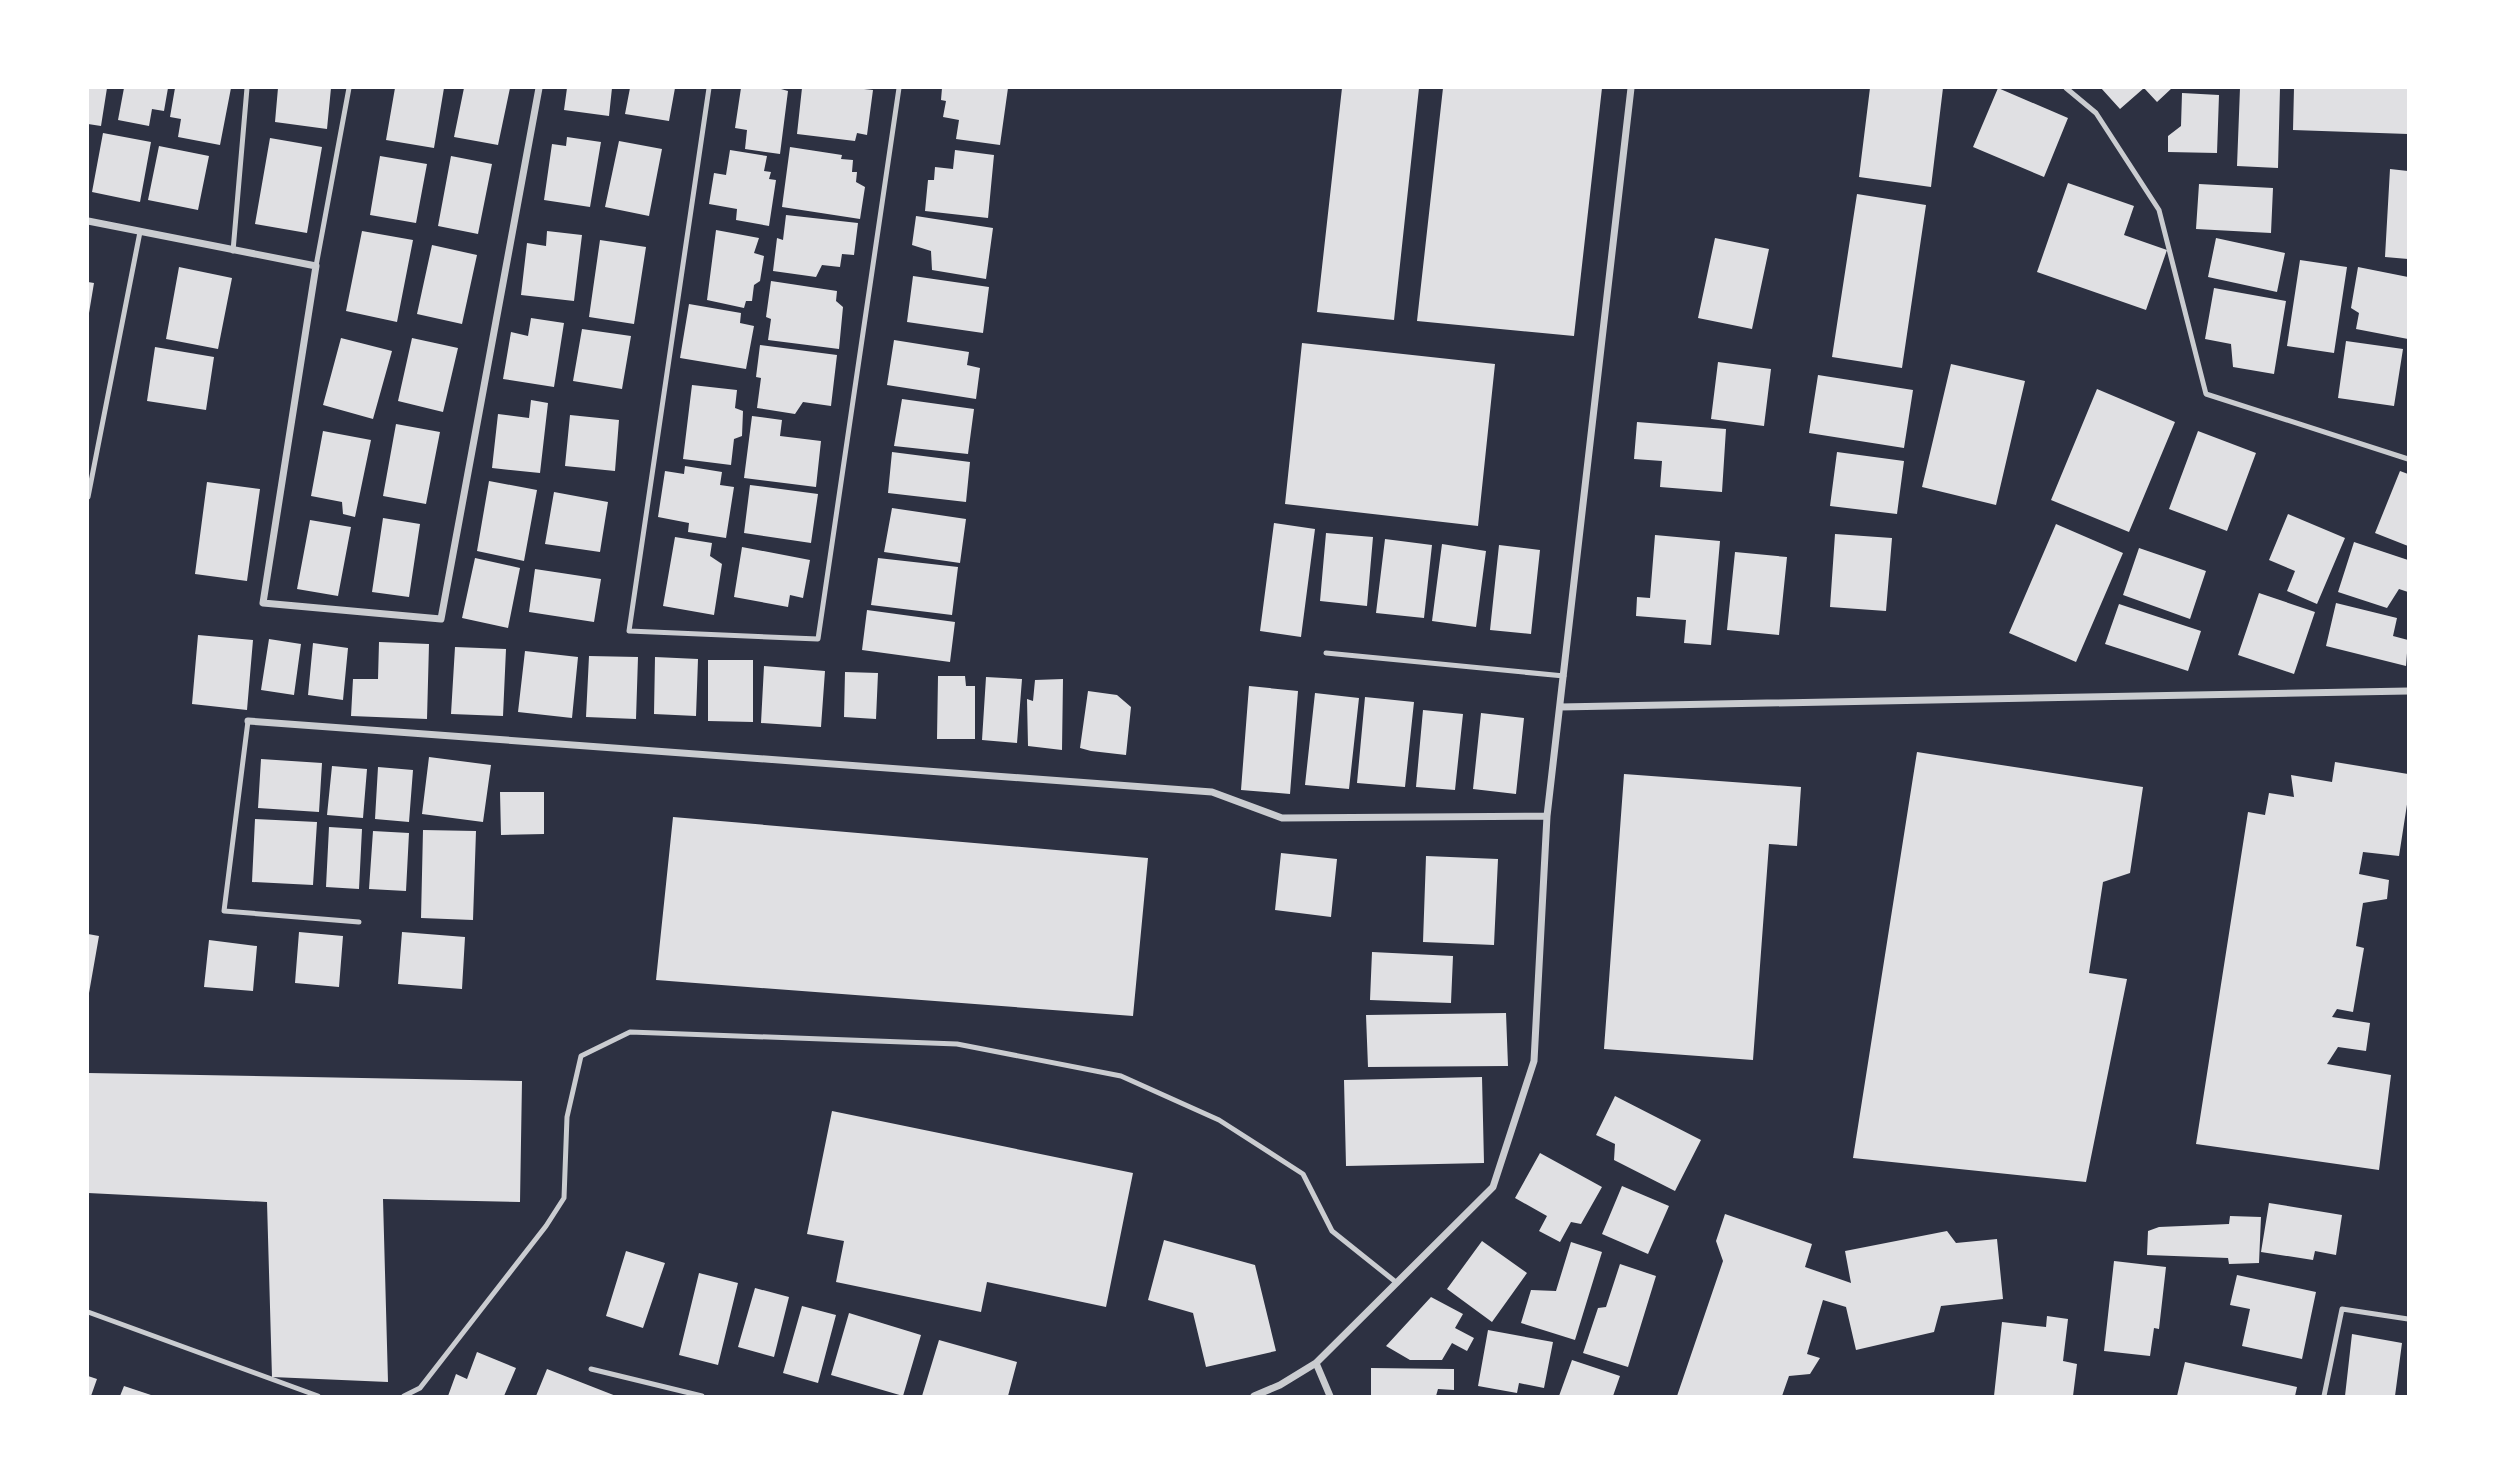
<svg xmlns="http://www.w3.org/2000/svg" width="2496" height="1484" viewBox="0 0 2496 1484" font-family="'Source Serif 4',serif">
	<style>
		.building { fill: #e0e0e3 }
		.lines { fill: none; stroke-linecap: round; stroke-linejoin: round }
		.service { stroke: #caccd0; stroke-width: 5 }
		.minor { stroke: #caccd0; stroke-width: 7 }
	</style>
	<rect width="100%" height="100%" fill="#2d3142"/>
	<!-- building -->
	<path class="building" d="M88,88H107L101,126L88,124Z
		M124,88H168L164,111L152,109L149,126L118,120Z
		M175,88H231L220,145L178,137L181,119L170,117Z
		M278,88H331L327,129L275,122Z
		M395,88H444L434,148L386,140Z
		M464,88H510L498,145L454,137Z
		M567,88H612L609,116L564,110Z
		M630,88H675L669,121L625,114Z
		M741,88H781V89L788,91L780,154L745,149L747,130L735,128Z
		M802,88H855L873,90L867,135L857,133L855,141L797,134Z
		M942,88H1008L1000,145L956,139L959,120L943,117L946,101L941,100Z
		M1342,88H1419L1394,320L1317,312Z
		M1443,88H1602L1574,336L1417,321Z
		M1870,88H1943L1931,187L1859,177Z
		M1998,88L2068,118L2044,177L1973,147Z
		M2101,88H2172L2157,102L2144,88L2120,109Z
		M2240,88H2280L2278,168L2237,166Z
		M2294,88H2408V134L2293,130Z
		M2182,93L2219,95L2217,153L2168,152V136L2181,126Z
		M103,133L151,142L140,202L92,192Z
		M567,137L601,142L590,207L544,200L552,144L566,146Z
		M270,138L322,147L307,233L255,224Z
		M619,141L662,149L649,216L605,207Z
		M159,146L209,156L198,210L148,200Z
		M790,147L842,155L841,159L853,160L852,172H857L856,182L865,187L860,219L782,207Z
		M730,150L767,156L764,171L771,172L769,179L776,180L769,226L736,220L737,209L709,204L714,173L726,175Z
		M955,150L994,155L988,218L925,211L928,180H934L935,167L953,169Z
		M380,156L427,164L416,223L370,215Z
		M451,156L492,164L478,234L438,226Z
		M2390,169L2408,171V259L2385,257Z
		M2068,183L2134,206L2124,235L2167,250L2146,310L2037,272Z
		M2199,184L2273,188L2271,233L2196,229Z
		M1857,194L1926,205L1902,368L1832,357Z
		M786,215L858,223L854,255L842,254L840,267L822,265L816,277L773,271L777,238L783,240Z
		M916,216L993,228L986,279L932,270L931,251L912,245Z
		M716,230L759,238L754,253L764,256L760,281L754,285L752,301H746L744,308L707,300Z
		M362,231L413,240L397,322L346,311Z
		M547,231L582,235L574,301L521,295L527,243L546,246Z
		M1715,238L1769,249L1752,329L1698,318Z
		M2216,238L2285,253L2277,292L2208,277Z
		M600,240L646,247L634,324L589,317Z
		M432,245L477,255L462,324L417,314Z
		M2300,260L2347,267L2334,353L2287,346Z
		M179,267L232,278L218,349L166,339Z
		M2358,267L2408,277V339L2356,329L2359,313L2351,308Z
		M913,276L989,287L983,333L907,322Z
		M771,281L837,291L836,301L843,307L839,349L768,340L771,319L766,317Z
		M88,282L94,283L89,313H88Z
		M2214,288L2286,301L2274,374L2233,367L2231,344L2205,339Z
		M689,304L741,313L740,323L754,326L746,369L680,358Z
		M531,318L564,323L554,387L503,379L511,332L528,336Z
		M582,329L631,336L622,389L573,381Z
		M341,338L392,351L373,419L323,405Z
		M412,338L458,348L443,412L398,401Z
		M894,340L969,352L967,365L980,368L976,399L887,385Z
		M2346,341L2403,349L2394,406L2338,398Z
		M1302,343L1495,364L1478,526L1285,504Z
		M760,345L837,355L831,406L803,402L795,414L757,408L761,378L756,377Z
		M155,347L214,357L206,410L147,401Z
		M1718,362L1771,369L1764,426L1711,419Z
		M1951,364L2025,381L1996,505L1922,487Z
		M1818,375L1913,390L1904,448L1809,433Z
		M692,385L737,390L735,408L743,411L742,436L734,439L731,465L683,459Z
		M2097,389L2175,422L2129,532L2051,500Z
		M902,399L974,409L968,454L894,446Z
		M531,400L548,403L540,473L492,468L498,414L529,418Z
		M570,415L619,420L615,471L565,466Z
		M752,416L782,420L780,436L821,441L816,487L744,478Z
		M1637,422L1726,429L1722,492L1660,487L1662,461L1634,459Z
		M396,424L440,432L426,504L383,496Z
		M323,431L371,440L355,517L343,514L342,502L311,496Z
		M2198,431L2256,453L2227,531L2169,509Z
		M892,452L970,462L966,502L888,493Z
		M1837,452L1904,461L1897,514L1830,506Z
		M685,466L722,472L720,485L734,487L726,538L688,532L689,523L658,517L665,471L684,474Z
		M2400,471L2408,474V546L2375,533Z
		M489,481L537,490L524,561L477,551Z
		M207,482L260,489L247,581L195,574Z
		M750,485L818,494L811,543L744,533Z
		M554,492L608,502L600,552L545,544Z
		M892,508L966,519L960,563L884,552Z
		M2288,514L2345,538L2317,604L2287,591L2295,571L2269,560Z
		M383,518L420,524L409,597L372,592Z
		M310,520L351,527L338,596L297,589Z
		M1274,523L1315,529L1301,637L1260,631Z
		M2056,524L2123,553L2076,662L2009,633Z
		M1326,533L1373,537L1367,606L1320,601Z
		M1835,534L1892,538L1886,611L1830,607Z
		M1655,535L1720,541L1711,645L1684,643L1686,620L1636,616L1637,597L1650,598Z
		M675,537L712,543L710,556L722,564L714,615L663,606Z
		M1385,539L1432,545L1424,618L1376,613Z
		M2354,542L2408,560V592L2399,589L2387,608L2338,592Z
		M1442,544L1486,551L1476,627L1432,621Z
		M1499,545L1540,550L1531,634L1490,630Z
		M742,547L810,560L803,598L790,595L788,607L734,597Z
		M2139,548L2206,571L2190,619L2123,595Z
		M1735,552L1787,557L1779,635L1727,630Z
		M475,558L520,568L508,628L462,618Z
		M878,558L958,567L952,615L871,605Z
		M535,569L601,579L594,622L529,612Z
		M2259,593L2315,612L2294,674L2238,655Z
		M2336,603L2397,618L2393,636L2408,640L2406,666L2326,646Z
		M2119,604L2201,631L2188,671L2105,644Z
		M867,610L955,622L950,662L862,650Z
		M198,635L253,640L247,710L192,704Z
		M269,639L301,644L294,695L261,690Z
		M379,642L429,644L427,719L351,716L353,679H378Z
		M313,643L348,648L343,700L308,695Z
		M455,647L506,649L503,716L451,714Z
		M525,651L578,657L572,718L518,712Z
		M589,656L638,657L636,719L586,717Z
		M655,657L698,659L696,716L654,714Z
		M708,660H753V722L708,721Z
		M764,666L825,671L821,727L761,723Z
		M845,672L878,673L876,719L844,717Z
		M938,676H965L966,686H975V739H937Z
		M986,677L1022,679L1017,743L982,740Z
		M1063,679L1062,750L1028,746L1027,699L1033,701L1035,680Z
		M1249,686L1298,691L1290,794L1241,790Z
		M1088,691L1117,695L1131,707L1126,755L1091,751L1080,748Z
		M1315,693L1359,698L1349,789L1305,785Z
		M1365,697L1414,702L1405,787L1357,783Z
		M1423,710L1463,714L1455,790L1416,787Z
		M1481,713L1524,718L1516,794L1473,789Z
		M1917,752L2143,787L2130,873L2103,882L2089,973L2127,979L2086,1182L1853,1158Z
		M429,757L491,765L483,822L422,814Z
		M261,759L322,763L319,812L258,808Z
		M2335,762L2408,774V798L2399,856L2363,852L2359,874L2389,880L2387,899L2363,903L2356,946L2364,948L2353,1012L2337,1009L2332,1017L2370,1023L2366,1051L2338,1047L2327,1064L2391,1075L2379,1170L2196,1144L2248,812L2265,815L2269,793L2294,797L2291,775L2332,782Z
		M332,766L367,769L363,818L327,815Z
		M378,767L413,770L409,822L375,819Z
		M1624,774L1801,787L1797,846L1769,844L1753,1060L1604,1049Z
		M500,792H544V834L501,835Z
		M673,817L1148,858L1133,1016L656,980Z
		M255,819L317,822L313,885L252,882Z
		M329,827L362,829L359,889L326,887Z
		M423,830L476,831L473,920L421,918Z
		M373,831L409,833L406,891L369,889Z
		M1281,853L1337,859L1331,917L1275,910Z
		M1426,856L1498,859L1494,945L1423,942Z
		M299,932L343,936L339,987L295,983Z
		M402,932L465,937L462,989L398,984Z
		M88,934L99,936L89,993H88Z
		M209,940L257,946L253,991L204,987Z
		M1372,952L1453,956L1451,1003L1370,1000Z
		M1506,1013L1508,1066L1368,1067L1366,1015Z
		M88,1073L522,1081L520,1202L383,1199L388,1382L272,1377L267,1202L88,1193Z
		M1482,1077L1484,1163L1346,1166L1344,1080Z
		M1615,1096L1701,1140L1675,1191L1614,1160L1615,1144L1596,1135Z
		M832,1111L1133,1173L1106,1307L987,1282L981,1312L836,1282L844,1241L807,1234Z
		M1540,1153L1602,1187L1581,1224L1571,1222L1560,1242L1539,1231L1547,1216L1515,1198Z
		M1622,1186L1669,1206L1648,1254L1602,1234Z
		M2269,1203L2342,1215L2336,1255L2315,1251L2313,1260L2261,1252Z
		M1725,1214L1812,1244L1805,1267L1851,1283L1845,1251L1947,1231L1956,1243L1997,1239L2003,1299L1941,1306L1934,1332L1856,1350L1846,1307L1823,1300L1807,1354L1820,1358L1810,1374L1789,1376L1782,1396H1677L1723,1261L1716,1241Z
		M2230,1216L2261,1217L2259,1263L2229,1264L2228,1258L2147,1255L2148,1231L2159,1227L2229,1224Z
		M1164,1240L1255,1265L1276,1351L1206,1367L1193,1313L1148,1300Z
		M1482,1241L1527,1273L1492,1322L1447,1289Z
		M1571,1242L1602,1252L1575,1340L1521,1323L1531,1290L1556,1291Z
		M626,1251L665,1263L643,1328L606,1316Z
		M2114,1261L2166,1267L2159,1329L2154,1328L2150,1356L2104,1351Z
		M1620,1264L1656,1276L1628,1367L1583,1353L1598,1308L1606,1307Z
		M699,1273L738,1283L718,1365L679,1355Z
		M2237,1275L2316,1292L2302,1359L2242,1346L2250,1309L2230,1305Z
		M755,1288L789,1297L774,1357L738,1347Z
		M1431,1297L1463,1314L1455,1328L1474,1338L1467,1351L1452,1343L1442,1360H1410L1386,1346Z
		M802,1306L836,1315L818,1383L783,1373Z
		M849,1313L921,1335L903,1396L831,1375Z
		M2047,1316L2068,1319L2063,1361L2077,1364L2073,1396H1994L2002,1322L2046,1327Z
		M1488,1330L1553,1342L1544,1388L1519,1383L1517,1393L1478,1386Z
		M2352,1334L2402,1343L2395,1396H2345Z
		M939,1340L1017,1362L1008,1396H922Z
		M477,1352L516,1368L504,1396H448L456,1374L467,1379Z
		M1572,1360L1620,1376L1613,1396H1559Z
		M2185,1362L2297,1387L2295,1396H2177Z
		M1371,1368L1454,1369V1390L1438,1389L1436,1396H1371Z
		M547,1369L616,1396H536Z
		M88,1376L97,1379L91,1396H88Z
		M124,1386L154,1396H120Z"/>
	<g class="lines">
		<!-- service -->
		<path class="service" d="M709,88L629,631L818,639L899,88
			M2066,88L2096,113L2159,210L2206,394L2408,459
			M233,251L247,88
			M316,266L349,88
			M88,497L140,232
			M1326,653L1564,676
			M248,721L224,911L359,922
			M88,1312L318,1396
			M591,1369L702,1396
			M404,1396L420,1388L546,1226L564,1198L567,1117L581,1056L630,1032L957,1044L1121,1076L1219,1120L1303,1174L1332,1231L1397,1283
			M2324,1396L2342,1309L2408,1319"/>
		<!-- minor -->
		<path class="minor" d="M88,221L316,266L263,603L441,619L539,88
			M1560,707L2408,691
			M248,721L1212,792L1282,818L1547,816
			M1316,1363L1330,1396
			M1254,1396L1280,1385L1316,1363L1493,1187L1534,1061L1547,816L1631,88"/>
	</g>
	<!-- border -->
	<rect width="2496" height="1484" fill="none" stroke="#ffffff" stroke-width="178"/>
</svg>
